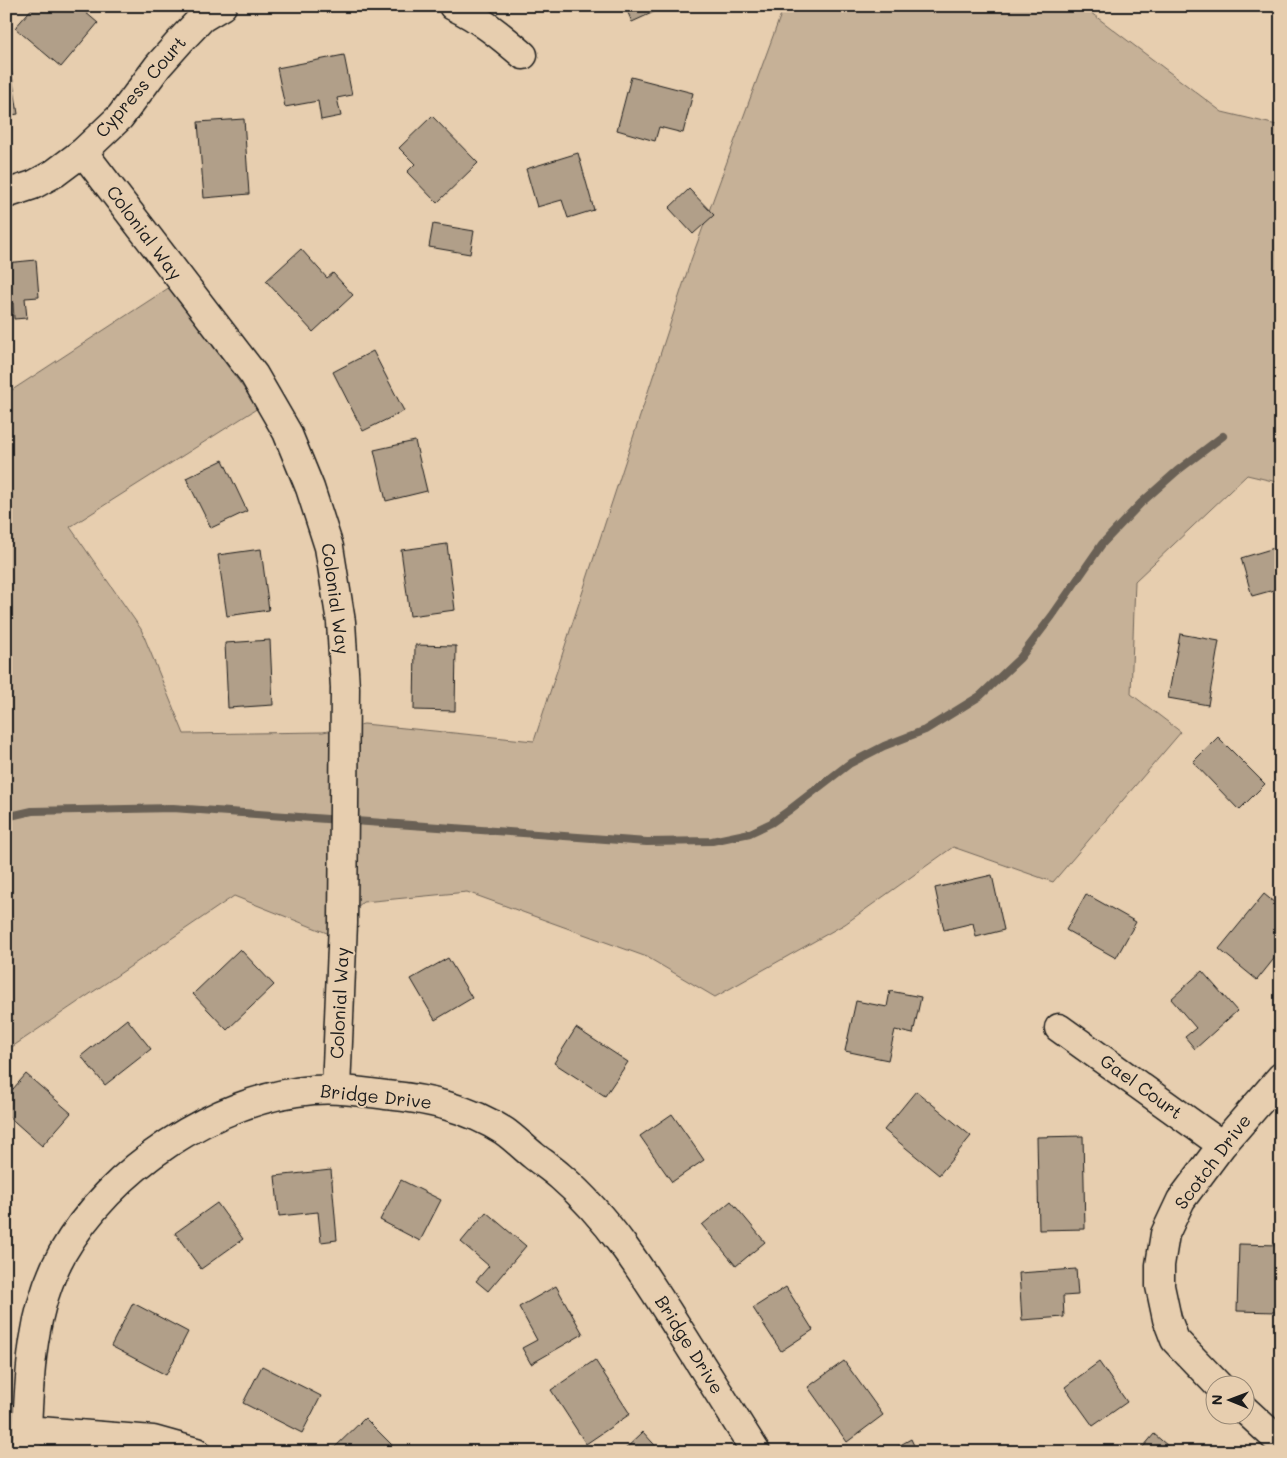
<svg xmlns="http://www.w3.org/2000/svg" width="1287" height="1458" viewBox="0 0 1287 1458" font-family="Mali,sans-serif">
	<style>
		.green { fill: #c6b197; stroke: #71665a }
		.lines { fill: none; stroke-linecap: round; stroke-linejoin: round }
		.stream { stroke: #696054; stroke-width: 8 }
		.building { fill: #b19f89; stroke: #1c1c1c }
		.minor-casing { stroke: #1c1c1c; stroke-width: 31 }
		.minor { stroke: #e7ceaf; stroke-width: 28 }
		.labels { text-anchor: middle; stroke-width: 4; stroke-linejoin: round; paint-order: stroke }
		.street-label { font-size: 18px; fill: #1c1c1c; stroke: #e7ceaf }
	</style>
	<rect width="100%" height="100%" fill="#e7ceaf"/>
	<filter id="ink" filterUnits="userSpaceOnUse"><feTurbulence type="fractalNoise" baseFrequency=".02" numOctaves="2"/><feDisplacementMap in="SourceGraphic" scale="10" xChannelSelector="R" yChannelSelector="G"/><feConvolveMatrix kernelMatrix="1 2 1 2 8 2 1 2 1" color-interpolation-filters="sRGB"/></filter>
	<g filter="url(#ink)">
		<!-- green -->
		<path class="green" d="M784,6H1082L1222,112L1281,126V483L1247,475L1135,581L1131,694L1181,732L1053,882L953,847L845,924L715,997L647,957L467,892L363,902L327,933L234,896L6,1051V394L170,287L258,408L70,527L141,629L184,734L323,732L364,724L534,741L691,260Z"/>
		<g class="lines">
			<!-- stream -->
			<path class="stream" d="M6,817L32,811L173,808L647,842L712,841L750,833L771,823L788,811L849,764L884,746L925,730L980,696L1020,658L1052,616L1102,544L1141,503L1177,471L1223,436"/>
		</g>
		<!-- building -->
		<path class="building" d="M34,6H78L98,23L61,67L15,28Z
			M625,6H667L632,22Z
			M344,55L352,95L337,98L341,116L321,120L318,101L285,107L277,68Z
			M11,69L18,114L6,116V70Z
			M631,77L693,93L683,133L659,127L655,141L617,130Z
			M432,116L478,163L437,203L407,172L415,164L399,148Z
			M244,119L249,194L204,198L198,122Z
			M578,153L594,210L568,218L562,200L537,207L526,169Z
			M689,189L714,215L693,234L669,208Z
			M433,224L474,231L470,254L429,247Z
			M301,249L327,278L333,273L353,295L313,332L266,281Z
			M36,260L39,297L25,298L27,318L14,319L13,303H6V263Z
			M373,351L404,411L363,431L333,372Z
			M415,441L427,491L386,501L374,450Z
			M223,460L247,511L211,528L186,478Z
			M447,544L455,610L410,616L401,550Z
			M1281,546V588L1252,596L1241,558Z
			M261,549L269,610L227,616L218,555Z
			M1180,634L1219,641L1208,705L1168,698Z
			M270,640L273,705L228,708L225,643Z
			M415,645L456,646L455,711L414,710Z
			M1218,737L1265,784L1239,810L1193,762Z
			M992,875L1004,930L976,937L973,923L944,930L935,888Z
			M1086,894L1136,922L1116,958L1066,930Z
			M1264,894L1281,908V950L1257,980L1219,949Z
			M240,949L274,985L227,1030L193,994Z
			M448,958L472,998L435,1020L411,979Z
			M1202,971L1237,1011L1195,1049L1185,1037L1196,1028L1171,999Z
			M890,991L921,997L913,1034L895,1030L888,1060L845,1051L856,1001L887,1007Z
			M127,1019L151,1049L105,1085L81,1056Z
			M576,1028L628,1062L605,1096L554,1063Z
			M26,1074L71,1113L42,1146L6,1114V1097Z
			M916,1091L971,1136L939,1175L884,1130Z
			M672,1114L704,1160L672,1182L640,1136Z
			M1083,1136L1085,1229L1039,1230L1037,1137Z
			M331,1170L337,1240L321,1242L318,1212L279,1216L275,1176Z
			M401,1180L441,1200L420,1241L380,1220Z
			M731,1201L765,1242L736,1266L702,1225Z
			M217,1203L243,1239L201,1269L175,1233Z
			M486,1212L526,1246L488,1291L476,1281L489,1266L461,1242Z
			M1239,1244L1279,1245L1277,1312L1237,1311Z
			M1076,1269L1078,1295L1063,1296L1064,1317L1022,1320L1019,1273Z
			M556,1286L583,1334L531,1364L522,1348L537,1340L519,1307Z
			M786,1287L813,1330L781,1351L753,1308Z
			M133,1303L188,1332L166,1375L111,1346Z
			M595,1360L630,1414L586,1444L551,1390Z
			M844,1361L883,1415L847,1442L808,1387Z
			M1099,1362L1127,1402L1093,1426L1065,1387Z
			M262,1366L321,1396L302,1433L243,1403Z
			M365,1418L399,1452H334L332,1450Z
			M643,1432L661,1452H622Z
			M1154,1434L1175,1452H1139Z
			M911,1439L917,1452H888Z"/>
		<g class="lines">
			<!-- minor casing -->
			<g class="minor-casing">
				<path id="minor" d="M453,6C479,18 501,36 523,55
					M83,152L254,375L287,432L310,488L329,547L341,622L345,688L343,923L336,1089
					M6,194L33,185L55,173L83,152L120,117L158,66L182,39L202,18L222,6
					M1059,1028L1222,1145
					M1219,1386L1175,1340L1167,1319L1160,1286V1265L1165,1234L1181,1200L1222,1145L1281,1077
					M1244,1409L1281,1443
					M27,1430L153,1440L196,1452
					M26,1452C29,1386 29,1313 62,1254C110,1169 215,1098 313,1090C338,1088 362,1092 386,1095C428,1099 468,1108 504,1131C514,1138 524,1148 534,1156C543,1163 552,1169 561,1177C609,1218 644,1274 678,1328C704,1369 730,1410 756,1452"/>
			</g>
			<!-- minor -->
			<use href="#minor" class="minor"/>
		</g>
	</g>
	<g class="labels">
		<!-- street labels -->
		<g class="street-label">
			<text transform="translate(141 87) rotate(-49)" y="6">Cypress Court</text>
			<text transform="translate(144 233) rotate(53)" y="6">Colonial Way</text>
			<text transform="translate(335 599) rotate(82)" y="6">Colonial Way</text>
			<text transform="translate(340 1003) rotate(-87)" y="6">Colonial Way</text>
			<text transform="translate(1141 1087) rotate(36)" y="6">Gael Court</text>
			<text transform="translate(376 1097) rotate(6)" y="6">Bridge Drive</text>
			<text transform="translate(1213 1162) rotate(-53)" y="6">Scotch Drive</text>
			<text transform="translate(689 1345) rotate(58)" y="6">Bridge Drive</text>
		</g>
	</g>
	<!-- margin -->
	<rect width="1287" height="1458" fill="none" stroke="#e7ceaf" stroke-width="25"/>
	<rect x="12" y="12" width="1262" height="1433" fill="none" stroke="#1c1c1c" stroke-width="2" filter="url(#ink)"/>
	<!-- north arrow -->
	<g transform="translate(1230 1400) rotate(271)"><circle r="24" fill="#e7ceaf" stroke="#968774"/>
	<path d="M0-4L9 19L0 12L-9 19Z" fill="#1c1c1c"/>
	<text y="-8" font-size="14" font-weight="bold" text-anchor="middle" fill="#1c1c1c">N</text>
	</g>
</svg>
